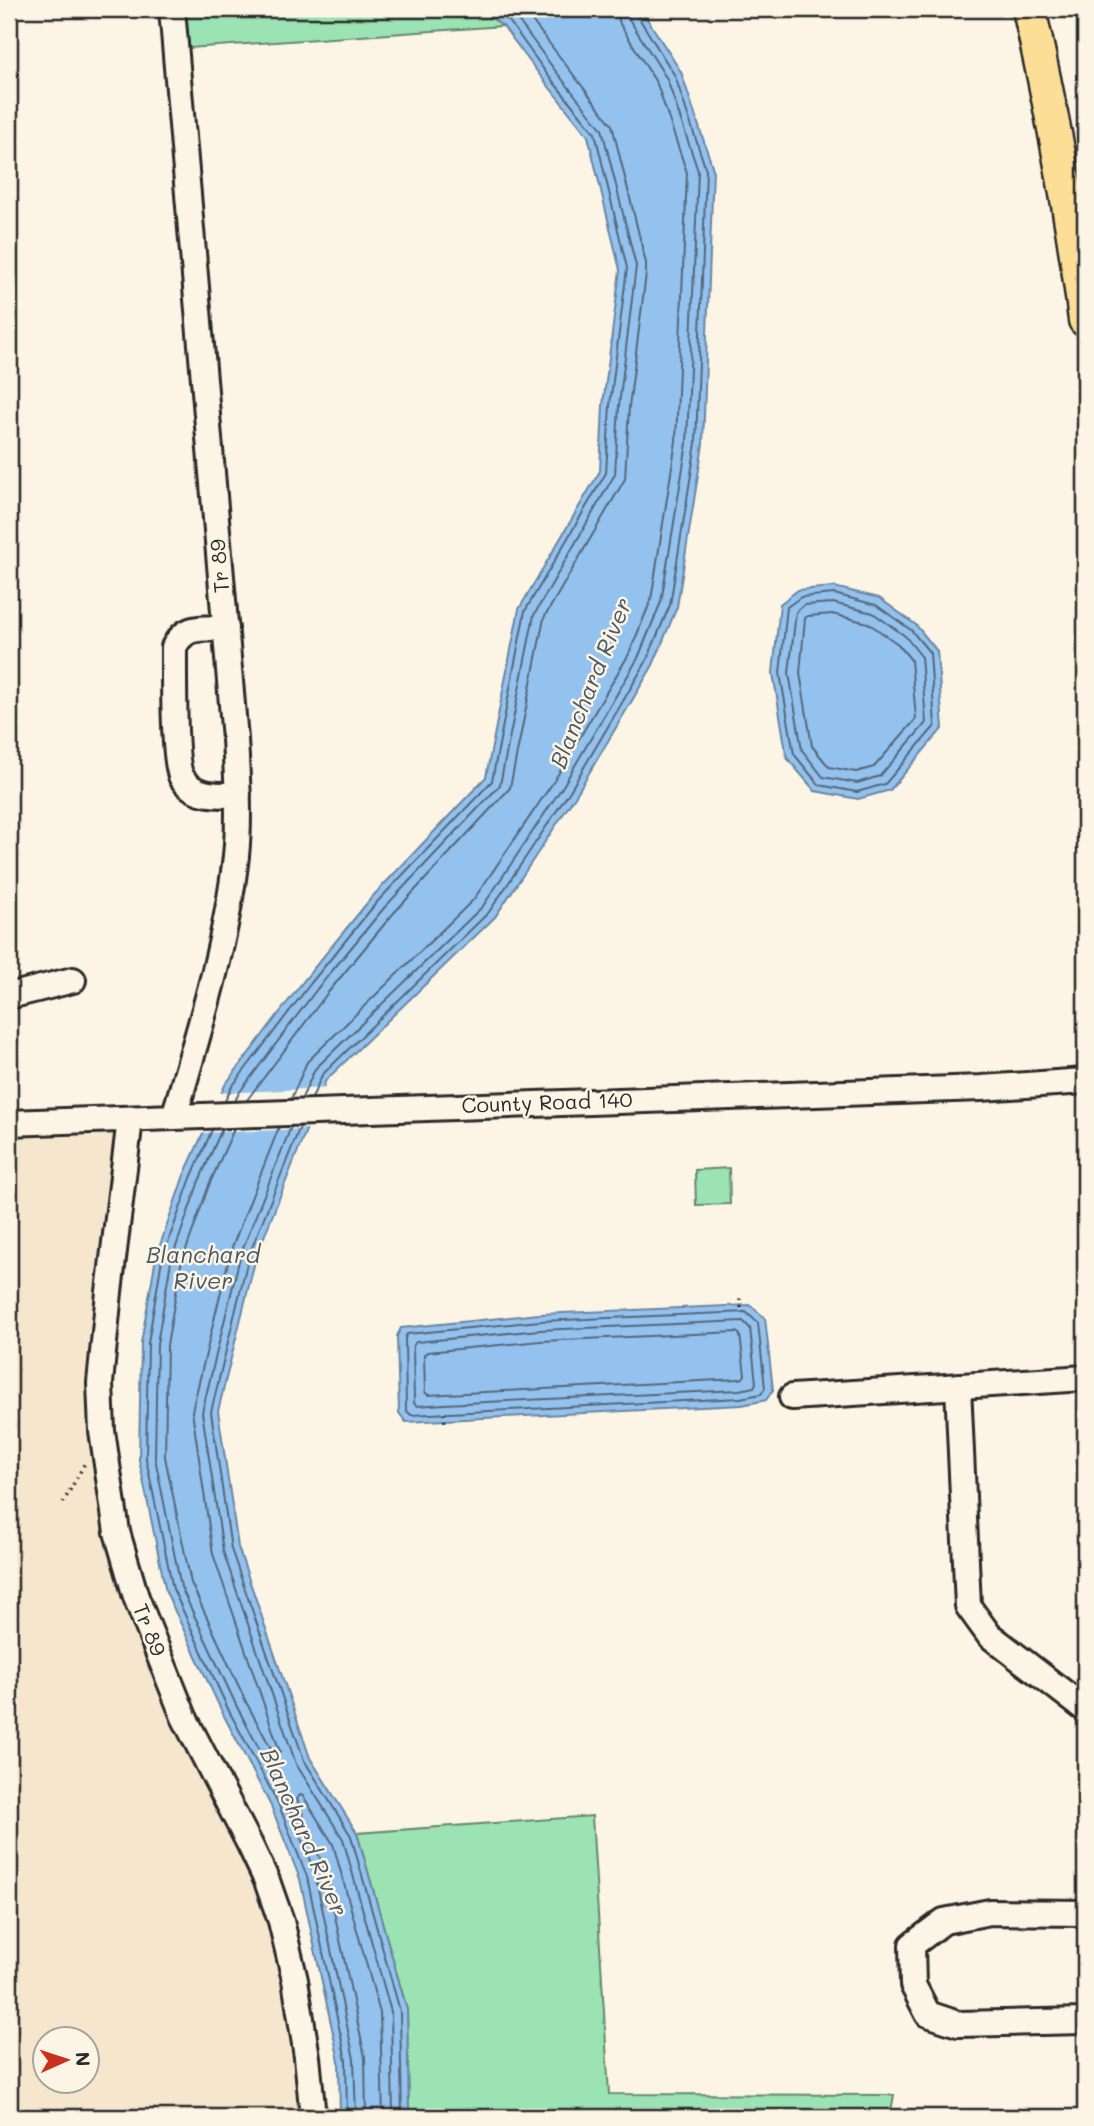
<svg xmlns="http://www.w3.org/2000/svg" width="1094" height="2126" viewBox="0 0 1094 2126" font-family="Mali,sans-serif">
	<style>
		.built { fill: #f6e6ce; fill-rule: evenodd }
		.green { fill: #9be3b2; stroke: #63876e; stroke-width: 2 }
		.water { fill: #94c2ef; stroke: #6a86a1; stroke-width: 2 }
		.pier { fill: #fcf5e5 }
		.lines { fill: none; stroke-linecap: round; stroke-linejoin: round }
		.shore { stroke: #556779; stroke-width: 2 }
		.minor-casing { stroke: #2b2b2b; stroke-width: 30 }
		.major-casing { stroke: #2b2b2b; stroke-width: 37 }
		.path { stroke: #2b2b2b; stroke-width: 3.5; stroke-dasharray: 2 5; stroke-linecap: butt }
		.minor { stroke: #fcf5e5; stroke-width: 24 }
		.major { stroke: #fdde96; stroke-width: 32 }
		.labels { text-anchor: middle; stroke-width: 5; stroke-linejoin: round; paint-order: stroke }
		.street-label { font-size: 21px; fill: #2b2b2b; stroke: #fcf5e5 }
		.water-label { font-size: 23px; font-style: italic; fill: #4a5866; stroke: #fcf5e5 }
	</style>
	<rect width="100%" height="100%" fill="#fcf5e5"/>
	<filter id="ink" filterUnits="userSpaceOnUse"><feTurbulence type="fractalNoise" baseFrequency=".0143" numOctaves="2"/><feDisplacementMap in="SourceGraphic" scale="14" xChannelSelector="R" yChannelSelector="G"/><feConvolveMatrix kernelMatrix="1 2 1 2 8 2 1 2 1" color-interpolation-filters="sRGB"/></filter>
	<g filter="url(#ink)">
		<!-- built -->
		<path class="built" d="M130,1119L109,1292L117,1532L281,1921L313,2117H9V1124ZM46,2038H88V2080H46Z"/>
		<!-- green -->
		<path class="green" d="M172,9H565L575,21L175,49Z
			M729,1168L730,1204L696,1205L695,1170Z
			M592,1816L609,2094L894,2095L890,2117H409L407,2010L357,1833Z"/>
		<!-- water -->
		<path class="water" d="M478,9H641L681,72L713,169L703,444L677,607L653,665L576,795L495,917L326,1080L256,1257L218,1411L238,1547L310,1758L357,1833L407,2010L409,2117H340L339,2061L300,1879L271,1806L223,1714L166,1592L139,1460L141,1343L156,1257L184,1175L225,1085L305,979L372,897L486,777L519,609L600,471L603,405L620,270L588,136L542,78L503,26Z
			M834,587L879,598L916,625L937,651L943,728L890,790L858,799L815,791L787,758L773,673L780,604L798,590Z
			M750,1305L765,1318L773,1390L766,1400L742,1405L406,1422L399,1413L397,1336L401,1328L539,1314Z"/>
		<!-- pier -->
		<path class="pier" d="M327,1088L311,1129L199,1133L218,1093Z"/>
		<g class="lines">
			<!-- shore -->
			<path class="shore" d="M834,594L876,605L911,630L930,653L935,726L885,784L857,792L819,785L794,754L780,673L787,607L801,597Z
				M833,603L873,613L905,636L921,656L926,723L880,776L857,783L823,777L802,750L789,673L796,612L804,605Z
				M832,614L868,623L898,644L911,660L916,719L874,767L856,772L829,767L812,746L800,673L805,618L808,616Z
				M302,1098L315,1069L483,906L563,786L638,658L661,602L687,443L698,171L667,79L629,19L627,9
				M312,1098L322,1075L489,912L570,791L646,662L670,605L696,443L706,170L675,76L637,15L636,9
				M291,1099L307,1062L474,899L554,781L629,654L651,600L676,441L687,173L657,84L620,24L616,9
				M247,1100L326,995L392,915L510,788L544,618L625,479L629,407L646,274V263L612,125L523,9
				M225,1101L231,1088L311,983L377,902L492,781L525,611L606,473L610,405L627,268L595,133L547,74L509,21L491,9
				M235,1101L239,1093L317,989L384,908L500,785L534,615L615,474L619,406L636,266L602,129L554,69L515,16L506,9
				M291,1127L241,1253L202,1412L223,1551L296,1764L343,1839L391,2012L393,2117
				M300,1127L249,1255L211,1412L231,1549L304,1760L351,1836L400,2011L402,2117
				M222,1129L199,1181L171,1261L157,1344L155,1458L181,1587L237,1707L286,1799L315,1874L354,2059L356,2117
				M234,1129L209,1185L181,1264L167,1345L165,1457L191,1583L246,1702L274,1754L277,1756L280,1752L213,1554L192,1411L231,1250L279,1127
				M212,1130L191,1178L162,1259L148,1343L146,1459L173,1589L229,1711L278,1803L307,1877L346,2060L347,2117
				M746,1312L758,1323L765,1388L761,1394L740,1398L411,1415L406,1410L405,1338L407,1334L540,1321Z
				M743,1321L750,1328L756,1383L754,1387L739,1390L444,1404L417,1406L414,1403L413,1346L416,1342L540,1330Z
				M737,1332L740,1335L745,1375L743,1378L739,1379L428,1395L425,1392L424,1355L427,1352L541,1341Z
				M366,2117L365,2057L326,1874L297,1799L300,1795L303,1796L333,1844L380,2013L383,2117"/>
			<!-- minor casing -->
			<g class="minor-casing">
				<path id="minor" d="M172,9L235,739C237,778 240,817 236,856C226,945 199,1031 174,1117
					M226,628C202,629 186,624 174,647C174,669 173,764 182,778C194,797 219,795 238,795
					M9,996L73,980
					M130,1119L109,1292L100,1383L102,1431L117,1532L136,1597L184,1717L250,1845L267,1881L281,1921L295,1980L307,2057L313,2117
					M9,1123L981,1088L1085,1081
					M958,1386L968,1606L989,1635L1085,1709
					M792,1397L1085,1378
					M1085,1913L990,1912L944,1921L912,1945L913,1985L928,2014L958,2024L1085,2021"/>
			</g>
			<!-- major casing -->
			<g class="major-casing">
				<path id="major" d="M1029,9C1052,112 1072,214 1085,320"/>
			</g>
			<!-- path -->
			<path class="path" d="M740,1299L742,1313
				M444,1413L445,1426
				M63,1503L86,1461"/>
			<!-- minor -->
			<use href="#minor" class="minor"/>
			<!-- major -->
			<use href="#major" class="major"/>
		</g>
	</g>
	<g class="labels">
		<!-- street labels -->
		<g class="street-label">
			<text transform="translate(220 566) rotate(-95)" y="7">Tr 89</text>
			<text transform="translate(547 1103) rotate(-2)" y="7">County Road 140</text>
			<text transform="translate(149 1630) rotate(68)" y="7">Tr 89</text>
		</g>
		<!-- water labels -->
		<g class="water-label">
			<text transform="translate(591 683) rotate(-68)" y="8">Blanchard River</text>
			<text x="203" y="1263">Blanchard<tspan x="203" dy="26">River</tspan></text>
			<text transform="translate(304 1832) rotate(66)" y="8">Blanchard River</text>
		</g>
	</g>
	<!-- margin -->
	<rect width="1094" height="2126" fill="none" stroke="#fcf5e5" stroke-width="35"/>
	<rect x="18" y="18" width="1059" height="2091" fill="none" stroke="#2b2b2b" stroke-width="2.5" filter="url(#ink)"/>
	<!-- north arrow -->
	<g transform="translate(66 2060) rotate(87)"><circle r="33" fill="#fcf5e5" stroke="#a8a49b" stroke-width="2"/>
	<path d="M0-5L12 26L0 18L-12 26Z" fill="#c8321e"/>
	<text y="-10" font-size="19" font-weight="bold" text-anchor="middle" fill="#2b2b2b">N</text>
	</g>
</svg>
